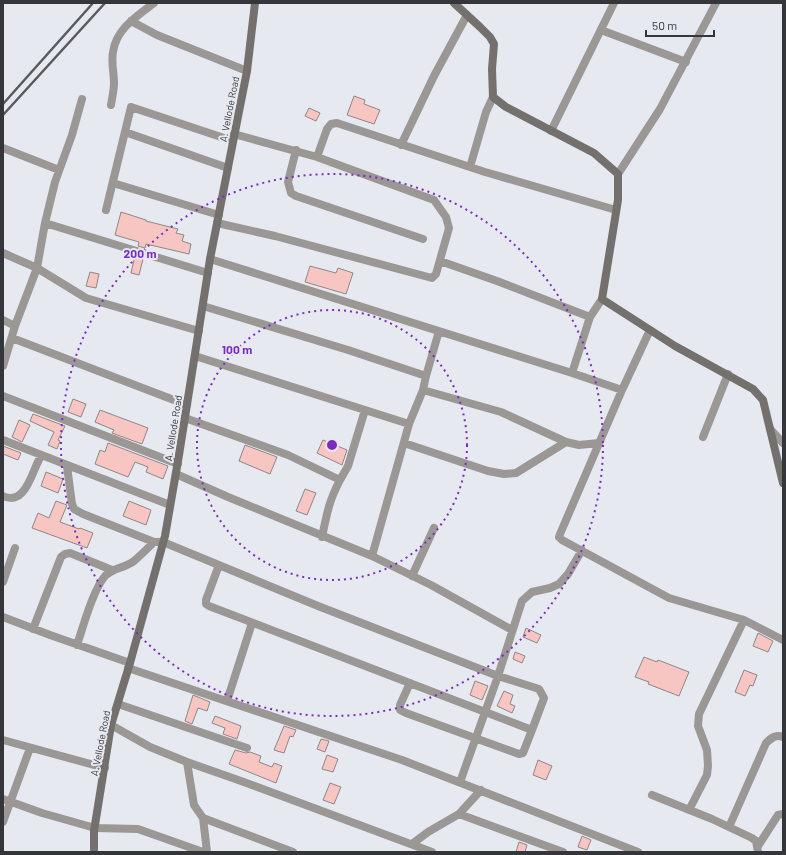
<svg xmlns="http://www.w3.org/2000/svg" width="786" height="855" viewBox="0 0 786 855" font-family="Barlow,sans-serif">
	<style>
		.building { fill: #f8c6c2; stroke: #8e8686 }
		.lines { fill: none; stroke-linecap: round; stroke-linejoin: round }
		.street { stroke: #9a9795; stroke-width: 8 }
		.secondary { stroke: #74706d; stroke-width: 8 }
		.rail { stroke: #595a5e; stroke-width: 2.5 }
		.ring { fill: none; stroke: #7b2cbf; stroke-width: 2; stroke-dasharray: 2 4 }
		.labels { text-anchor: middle; stroke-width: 4; stroke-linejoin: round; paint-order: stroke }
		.street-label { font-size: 10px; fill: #353639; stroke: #e7e9f0 }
		.centre { fill: #7b2cbf; stroke: #e7e9f0; stroke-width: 2 }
		.ring-label { font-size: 12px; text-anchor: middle; font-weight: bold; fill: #7b2cbf; stroke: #e7e9f0; stroke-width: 4; stroke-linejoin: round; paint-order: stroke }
	</style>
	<rect width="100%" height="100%" fill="#e7e9f0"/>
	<!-- building -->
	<path class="building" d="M354,96L365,100L364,104L380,110L374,124L347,115Z
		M309,108L320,113L316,121L305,116Z
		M121,212L146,220V221L178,229L176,233L184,235L182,241L191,244L189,254L146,244L145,248L138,246L139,242L115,235Z
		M135,256L143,259L139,275L131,273Z
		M310,266L336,273L338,268L353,273L346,294L305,282Z
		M90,272L99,274L96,288L86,286Z
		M73,399L86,404L81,417L68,412Z
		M100,410L148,428L142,444L112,433L114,430L95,422Z
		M33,414L65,426L58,440L60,441L57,449L48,445L54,432L30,421Z
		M19,420L30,425L22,442L12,437Z
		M323,440L347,450L342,465L317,453Z
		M108,443L168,466L163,479L146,472L148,467L135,462L128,477L95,464L100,450L105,452Z
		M245,445L277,457L270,474L239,461Z
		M3,446L21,453L18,460L3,454Z
		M46,472L63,479L58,493L41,486Z
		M305,489L316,493L307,515L296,511Z
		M56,501L67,505L60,522L79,529L80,528L93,533L87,548L32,528L38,513L49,518Z
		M129,501L151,510L146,525L123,516Z
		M526,628L541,635L537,643L523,637Z
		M758,633L773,641L768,652L753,646Z
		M515,652L525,656L522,663L513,659Z
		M644,657L657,662L658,660L689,672L679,696L648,684L649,682L635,677Z
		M744,670L757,675L753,686L750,685L745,696L735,692Z
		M475,681L488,686L482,700L470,695Z
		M504,691L513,695L510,704L515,706L512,713L497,706Z
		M193,695L210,702L207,711L198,708L192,724L185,721Z
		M215,716L241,726L237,739L223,734L225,728L212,723Z
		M284,726L296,730L293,737L290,736L284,753L274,750Z
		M321,739L329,741L325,752L317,749Z
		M235,750L246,753L250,752L261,756L259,762L272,767L274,763L282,766L276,783L229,764Z
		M327,755L338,759L333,772L322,769Z
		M538,760L552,766L546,780L533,775Z
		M330,783L341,787L334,804L323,800Z
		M582,836L591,840L587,850L578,847Z
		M519,842L527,845L525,852H516Z"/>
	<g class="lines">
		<!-- street -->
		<path class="street" d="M131,21L157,35L247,71
			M601,30L686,62
			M111,105C112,98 114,91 114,83C114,73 111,62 113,52C116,29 137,16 154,3
			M551,131L614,3
			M125,132L228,168
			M401,145L434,76L467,15
			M3,148L59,170
			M296,150L288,182L291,193L296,196L423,239
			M317,157L327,129L331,124L337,123L485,172L616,210
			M470,167L486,112L493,97
			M618,174L660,109L716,3
			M113,183L219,215
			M106,210L131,107L233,141
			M45,223L208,273
			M217,223L275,236L432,278L436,274L449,228L446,217L434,200L317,157L234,134
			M3,253L37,268L86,298L199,331
			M210,259L572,373L622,390
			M440,261L497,281L590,317L602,299
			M203,306L348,350L426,376L423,390L501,412L566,442L579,445L599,443
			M3,320L15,326
			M650,330L622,390L560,534L559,537L562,540L669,598L744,620L783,640
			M12,338L187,405
			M195,356L409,424
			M3,366L15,326L37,268L45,223L55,182L72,135L82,99
			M572,373L590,317
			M426,376L439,331
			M3,396L178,464
			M185,418L288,455L340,480C329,501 327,513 322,537
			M770,429L783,443
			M703,437L728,374
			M3,440L170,505
			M404,443L488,471L504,474L516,473L566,442
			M67,466L72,504L74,509L83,514L154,542
			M176,474L228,497L372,556L431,585L512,630
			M340,480L348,466L365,410
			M3,496C26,507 32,470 41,456
			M372,556L409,424L423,390
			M219,565L206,600V604L209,606C316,648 425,688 532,730L523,753L519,754L406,713L400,710V705L410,683
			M412,576L434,528
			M3,582L15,548
			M3,617L50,635L130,663
			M33,629L61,557L65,554L70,553L112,570
			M77,645C83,627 93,590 105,576C112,568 125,568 134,561C141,555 148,548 154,542H163L318,606L498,676L539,689L544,698L532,730
			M128,668L402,760L638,852
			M227,701L252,623
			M118,704L247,748
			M111,725L150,747L187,762L241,781L432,852
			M3,740L105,768
			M187,762L194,805L203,818L207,852
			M460,782L498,676L522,601L532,592L550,588L559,584L568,574L582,550
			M652,795L712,819L752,838L756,841L758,852
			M3,799L42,813L95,828L138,829L203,852
			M689,810L707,775L708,766L707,750L698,726L699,714L744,620
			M459,814L563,852
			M203,818L293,852
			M3,822L30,748
			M729,827L766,743C771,738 776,734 783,737
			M412,844L428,832L459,814L481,790
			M758,846L778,815L783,814"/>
		<!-- secondary -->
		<path class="secondary" d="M454,3L480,27L490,37L494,44L492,69L493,97L506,107L594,153L618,174V200L602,299L675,346L753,389L763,400L783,483
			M94,852V831L111,725L130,663L165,536L179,455L210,259L247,71L255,3"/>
		<!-- rail -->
		<path class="rail" d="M3,104L93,3
			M3,115L105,3"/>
	</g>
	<!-- distance rings -->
	<g class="ring">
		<circle cx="332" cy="445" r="135"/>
		<circle cx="332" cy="445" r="271"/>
	</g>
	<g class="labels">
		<!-- street labels -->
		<g class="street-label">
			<text transform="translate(229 109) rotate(-79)" y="4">A. Vellode Road</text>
			<text transform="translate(173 428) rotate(-81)" y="4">A. Vellode Road</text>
			<text transform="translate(100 743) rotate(-79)" y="4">A. Vellode Road</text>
		</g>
	</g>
	<circle cx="332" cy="445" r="6" class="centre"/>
	<g class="ring-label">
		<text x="140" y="258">200 m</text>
		<text x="237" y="354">100 m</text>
	</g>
	<!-- border -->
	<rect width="786" height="855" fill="none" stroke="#353639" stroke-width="8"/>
	<!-- scale -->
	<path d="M646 30v6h68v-6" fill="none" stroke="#353639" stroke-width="2"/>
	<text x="652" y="30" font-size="12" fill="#353639" stroke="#e7e9f0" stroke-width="3" paint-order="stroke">50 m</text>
</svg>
